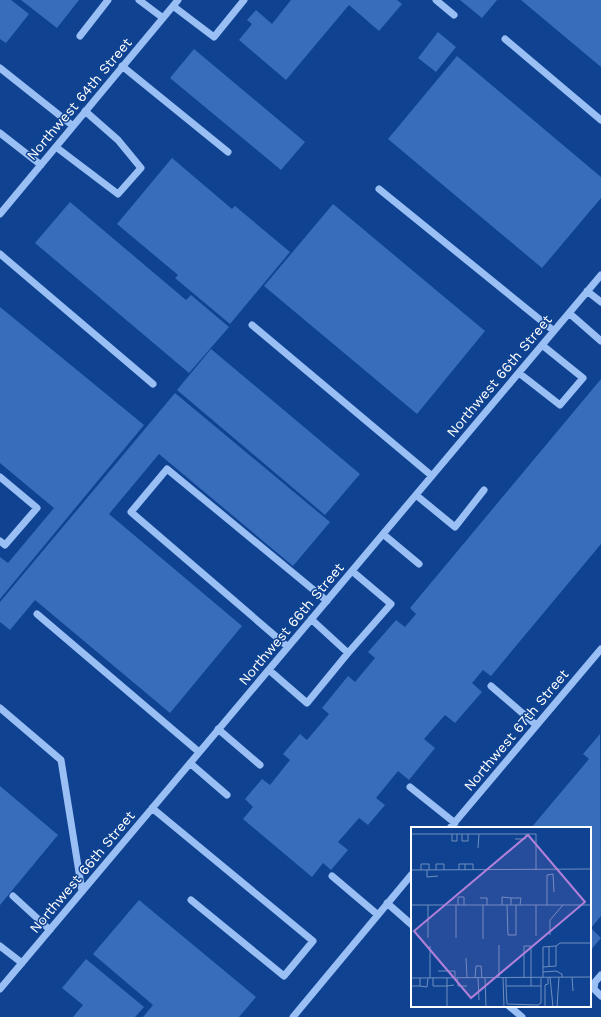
<svg xmlns="http://www.w3.org/2000/svg" width="601" height="1017" viewBox="0 0 601 1017" font-family="'Work Sans',sans-serif">
	<style>
		.building { fill: #376dbb }
		.lines { fill: none; stroke-linecap: round; stroke-linejoin: round }
		.minor { stroke: #9abff4; stroke-width: 7 }
		.labels { text-anchor: middle; stroke-width: 3; stroke-linejoin: round; paint-order: stroke }
		.street-label { font-size: 14px; fill: #fff; stroke: #0f4392 }
		.inset-road { fill: none; stroke: #6f8ebe; stroke-width: 1 }
		.view { fill: #b080d9; fill-opacity: 0.15; stroke: #b080d9; stroke-width: 2 }
		.inset-edge { fill: none; stroke: #fff; stroke-width: 2 }
	</style>
	<rect width="100%" height="100%" fill="#0f4392"/>
	<!-- building -->
	<path class="building" d="M0,0H11L29,14L6,43L0,39Z
		M21,0H79L57,28Z
		M291,0H397L402,4L379,31L349,5L286,80L239,40L252,24L247,20L256,10L272,24Z
		M460,0H497L482,18Z
		M521,0H601V67Z
		M438,32L456,47L436,72L418,58Z
		M194,49L305,142L281,170L170,78Z
		M457,56L601,177V198L542,268L388,139Z
		M172,158L232,209L235,206L290,252L230,324L175,278L178,275L117,224Z
		M70,202L186,300L191,295L229,327L189,373L35,243Z
		M333,204L485,331L417,414L264,286Z
		M0,307L144,425L0,599V557L8,563L54,508L0,463Z
		M211,349L360,474L325,515L177,390Z
		M601,379V544L491,676L483,670L472,683L482,692L455,723L445,715L424,739L435,748L409,780L398,771L376,798L385,805L368,825L359,818L338,842L348,850L331,870L323,863L312,877L243,819L253,807L245,799L262,779L270,785L290,760L283,754L300,734L307,740L329,714L322,708L348,676L355,682L375,658L368,652L396,620L405,627L416,614L410,608Z
		M175,393L330,522L293,566L159,454L109,514L242,626L170,713L35,600L10,630L0,622V602Z
		M600,734L601,916L591,928L601,938L590,951V828H531L589,759L583,754Z
		M0,786L58,835L0,905Z
		M139,900L256,997L239,1017H143L153,1005L93,954Z
		M86,959L144,1007L135,1017H73L83,1005L62,988Z"/>
	<g class="lines">
		<!-- minor -->
		<path class="minor" d="M139,0L163,18
			M436,0L454,15
			M173,6L214,37L244,0
			M80,36L108,0
			M505,39L601,120
			M122,66L228,152
			M0,68L73,126
			M0,133L41,165
			M56,147L118,194L141,168L118,140L85,111
			M379,189L554,331
			M0,214L178,0
			M0,254L153,384
			M587,291L601,302
			M569,313L601,341
			M252,325L432,476
			M519,373L560,405L583,378L542,345
			M0,477L37,508L5,545L0,541
			M416,495L455,527L484,490
			M383,534L419,564
			M37,614L199,752
			M311,619L348,653L391,604L352,571
			M288,647L131,512L167,469L327,601
			M269,670L307,703L348,653
			M491,686L536,725
			M0,708L61,760L82,891
			M218,729L260,765
			M190,763L227,795
			M410,787L455,823
			M152,808L313,941L284,976L191,900
			M450,828L601,649
			M332,876L378,915
			M13,896L50,930
			M387,903L412,925
			M0,946L22,963
			M601,975L595,982L594,989L601,996
			M0,989L601,275
			M509,1006L522,1017
			M293,1017L412,874"/>
	</g>
	<g class="labels">
		<!-- street labels -->
		<g class="street-label">
			<text transform="translate(79 99) rotate(-50)" y="5">Northwest 64th Street</text>
			<text transform="translate(499 376) rotate(-50)" y="5">Northwest 66th Street</text>
			<text transform="translate(291 624) rotate(-50)" y="5">Northwest 66th Street</text>
			<text transform="translate(516 730) rotate(-50)" y="5">Northwest 67th Street</text>
			<text transform="translate(82 872) rotate(-50)" y="5">Northwest 66th Street</text>
		</g>
	</g>
	<!-- overview -->
	<g transform="translate(411 827)">
		<rect width="180" height="180" fill="#0f4392"/>
		<path class="inset-road" d="M0,7H125V43M41,7V14H46V7M51,7V14H57V7M104,12H114L115,7M67,21L68,7M54,37H62V43M0,43L180,42M10,43V37H18V43M16,43V50L27,49M25,43V37H33V43M48,43V37H54V43M69,71H76V78M100,71H110L109,78M0,78H180M17,78V111M45,78V111M47,78V70H53V78M72,78V112M91,78V70L100,71V78M96,78L97,108H105V78M136,78V48L142,47L143,65M139,108V93L152,78M125,109V78M19,119V151M138,119V140M145,119L149,116H180M55,131L56,151M132,140L145,139V119L132,120V151M27,144H44V151M132,145L145,144L151,147V150M139,150L142,180M161,150L162,164M0,151L180,150M22,151V159H36V151M46,151L47,159H56M64,151L65,139H70L71,151M67,151L68,173M74,151L75,180M88,151V118M92,151L93,180M95,151V159H120V151M113,151V119H120V151M0,159H9V151M9,159L16,160L17,151M95,159L96,177L127,178L130,176V159M120,159H130V151M36,180V159L43,158M134,180V158L137,157V151M146,180L148,150"/>
		<path class="view" d="M117,8L174,75L60,171L3,104Z"/>
		<rect width="180" height="180" class="inset-edge"/>
	</g>
</svg>
